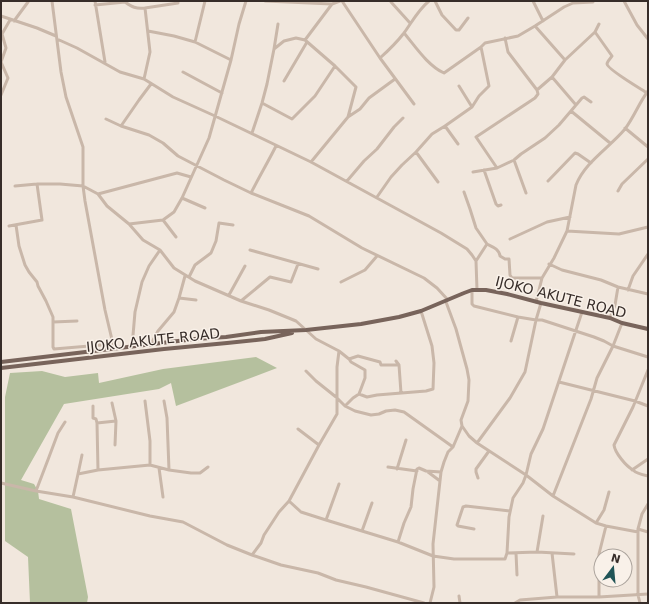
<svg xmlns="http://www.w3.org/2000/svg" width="649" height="604" viewBox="0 0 649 604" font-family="'DejaVu Sans',sans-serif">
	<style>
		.green { fill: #b5c09e }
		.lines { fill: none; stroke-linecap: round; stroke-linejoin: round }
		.minor { stroke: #c9b7a9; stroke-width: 3 }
		.major { stroke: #78645b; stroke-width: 4 }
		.labels { text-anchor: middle; stroke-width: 3; stroke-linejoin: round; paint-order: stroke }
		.street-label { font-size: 14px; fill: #372d29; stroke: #f9f1e9 }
	</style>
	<rect width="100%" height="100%" fill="#f1e7dd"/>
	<!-- green -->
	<path class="green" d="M256,357L277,368L176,406L171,383L159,389L64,404L21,480L34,484L38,491L39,499L71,509L88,597L87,603H30L28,557L5,541V397L10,373L42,371L65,377L98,373L99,383L163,369Z"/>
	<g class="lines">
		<!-- minor -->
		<path class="minor" d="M52,1L61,72L66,97L83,147V186L85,201L105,310L113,344L115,349
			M95,1L105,62
			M265,1L332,4
			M342,1L380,58L414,104
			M435,1L442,15L456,30H459L468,18
			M533,1L543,21
			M624,1L637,25L648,39
			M391,2L410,23
			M95,5L125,2C132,7 136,9 145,8
			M1,16L37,28L56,36
			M14,21L28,2
			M535,26L565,60
			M148,31L174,36L195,42L231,60
			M595,32L612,56C611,58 607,61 607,64C607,69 641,89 647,93
			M404,33C415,46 428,66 444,73L481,47L485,43L518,36L535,26L564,7L573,3L593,2
			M57,39L77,48L120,72L144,79L173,97L215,116L311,162L441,233L467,249L472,255L476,261L477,290
			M305,40L332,4L340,1
			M195,42L205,1
			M274,49L278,24
			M380,58C389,50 397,42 404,33C412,22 418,10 429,1
			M183,72L222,93
			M552,77L576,105
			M144,79L150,52L145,8L178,3V1
			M284,81L307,42
			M459,86L472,107
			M537,90L552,77L565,60L595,32L599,24
			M1,95L8,78L1,62L6,48L2,34L10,20
			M262,103L292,119L315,96L335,66
			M571,111L610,143
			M348,117L360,109L369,98L395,79
			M106,119L121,126L149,135L163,143L178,156L224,180L251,193L309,216L362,248L424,278L437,288L448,300
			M121,126L139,100L151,84
			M445,126L458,144
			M625,128L648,147
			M252,133L262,103L267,84L274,49L284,41L296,38L305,40L335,66L356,87L348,117L311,162
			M416,152L438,182
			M514,160L526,193
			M497,168L476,137L529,102L535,98L538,94L537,90L508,52L505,38
			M484,170L496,204L498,206L501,205
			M473,172L497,168L514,160L521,154L545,138L559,125L582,98L584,97L591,102
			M347,181L364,161L377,149L394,127L403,118
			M548,181L575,153L578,154L591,163
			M15,186L37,184H60L83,186L98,194L177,173L191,177
			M618,191L622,184L648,159
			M464,192L470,209L476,228L487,244L476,261
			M251,193C259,177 268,162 276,146
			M98,194L107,206L129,224L143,240L160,250L174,268L195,281L241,301L269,310L296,321L316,339L339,351L337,367V414L319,445L289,501L279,512L264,535L261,543L252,555
			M377,197L391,177L402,165L416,152L432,134L445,126L472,107L479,96L489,86L481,47
			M182,198L205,208
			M163,220L176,237
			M129,224L163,220L174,212L182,198L209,138L231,60L239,24L246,1
			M16,225L19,246L25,265L29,272L37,282L38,286L46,301L53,317V347L54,349L113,344
			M9,226L42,220L37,184
			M567,231L619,234L648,227
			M510,239L547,222L570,217
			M487,244C493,247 499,249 500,256L505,259H509L510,275L512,278H542
			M250,250L318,269
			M549,264L562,270L601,280L618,287L648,294
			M189,277L195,265L211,253L216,241L219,223L233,225
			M341,282L365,270L377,256
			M472,290V304L474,306L518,317L536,320H542L594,337L604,341L613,346L648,357
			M628,290L633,276L648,254
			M229,295L245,266
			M179,298L196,300
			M241,301L270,277L291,282L298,264
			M446,302L456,329L467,369L469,380L468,401L461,420L462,426L469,436L477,443L526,475L553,496L596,523L606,526L638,532
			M536,302L542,278L554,258L567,231L576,185C585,162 609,148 625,129C634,117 639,103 648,91
			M610,318L615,305L618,287
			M53,322L77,321
			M511,341L518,317
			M151,344L158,331L174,312L179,298L185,276
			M132,347L135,312L142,282L149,266L160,250
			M339,351L349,359L351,362L365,370V378L359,394L353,398L345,406
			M349,359L358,356L380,362L381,365H399
			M396,361L399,365L401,393
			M648,370L633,407L614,445C615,453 626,466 633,470C637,474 643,475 648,476
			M306,371L316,381L336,397L345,406L355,411L371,415L379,414L386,411L395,410L404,412L453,447
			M559,382L635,401L648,406
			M359,394L367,397L377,395L426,391L433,389L434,363L432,346L421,311
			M145,401L150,441V465
			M164,401L167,418L169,470
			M93,406V418L96,419L97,423L98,470
			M97,423L116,421L112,403
			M298,429L319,445
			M477,443L510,398L525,372L536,320L541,303
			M115,445L116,421
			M388,467L417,471
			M159,468L163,497
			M397,469L406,440
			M632,470L648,459
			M428,472L440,481
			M78,474L82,455
			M478,478L476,472V469L489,451
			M1,483L36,491L73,497L150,516L183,522L227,545L252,555L281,565L318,573L336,580L366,587L424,603
			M36,491L49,457L58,433L65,422
			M553,496L591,399L597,378L613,346L622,323
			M73,497L78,474L98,470L150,465L169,470L191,473H200L208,467
			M289,501L301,512L326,520L398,542L433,556L454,559H505L507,553L509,517L513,498L523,483L526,475L531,454L543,429L582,312
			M326,520L339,484
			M596,523L604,510L609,492
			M474,529L458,526L457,525L463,507L466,506L510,511
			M638,529L648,532
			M362,531L372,503
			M398,542L404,523L411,507L413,489L417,469L419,468L426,471L441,472
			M537,552L543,516
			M507,553L537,552L574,554
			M516,553L517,575
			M552,553L557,597
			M459,596L460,603
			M599,597V554L606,526
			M430,603L434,587L433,544L441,472L444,462L448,452L453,447L462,426
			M515,603L520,600L557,597H599L648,594
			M640,603L638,595V529L642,514L648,504"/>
		<!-- major -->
		<path class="major" d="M1,362L195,339L226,337L261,332L306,330L361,324L399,317L421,311L464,293L472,290H486L507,294L541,303L610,318L622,323L648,329
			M1,368L164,349L227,343L265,339L292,333"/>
	</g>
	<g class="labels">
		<!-- street labels -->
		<g class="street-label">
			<text transform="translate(561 297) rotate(14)" y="5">IJOKO AKUTE ROAD</text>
			<text transform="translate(153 340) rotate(-6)" y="5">IJOKO AKUTE ROAD</text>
		</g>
	</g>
	<!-- border -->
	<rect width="649" height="604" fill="none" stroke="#372d29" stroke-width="4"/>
	<!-- north arrow -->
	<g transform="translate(613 568) rotate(16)"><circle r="19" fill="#f9f1e9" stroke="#aba39c"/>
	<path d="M0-3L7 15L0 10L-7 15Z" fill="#205456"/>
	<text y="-6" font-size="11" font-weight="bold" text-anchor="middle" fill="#372d29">N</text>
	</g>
</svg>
